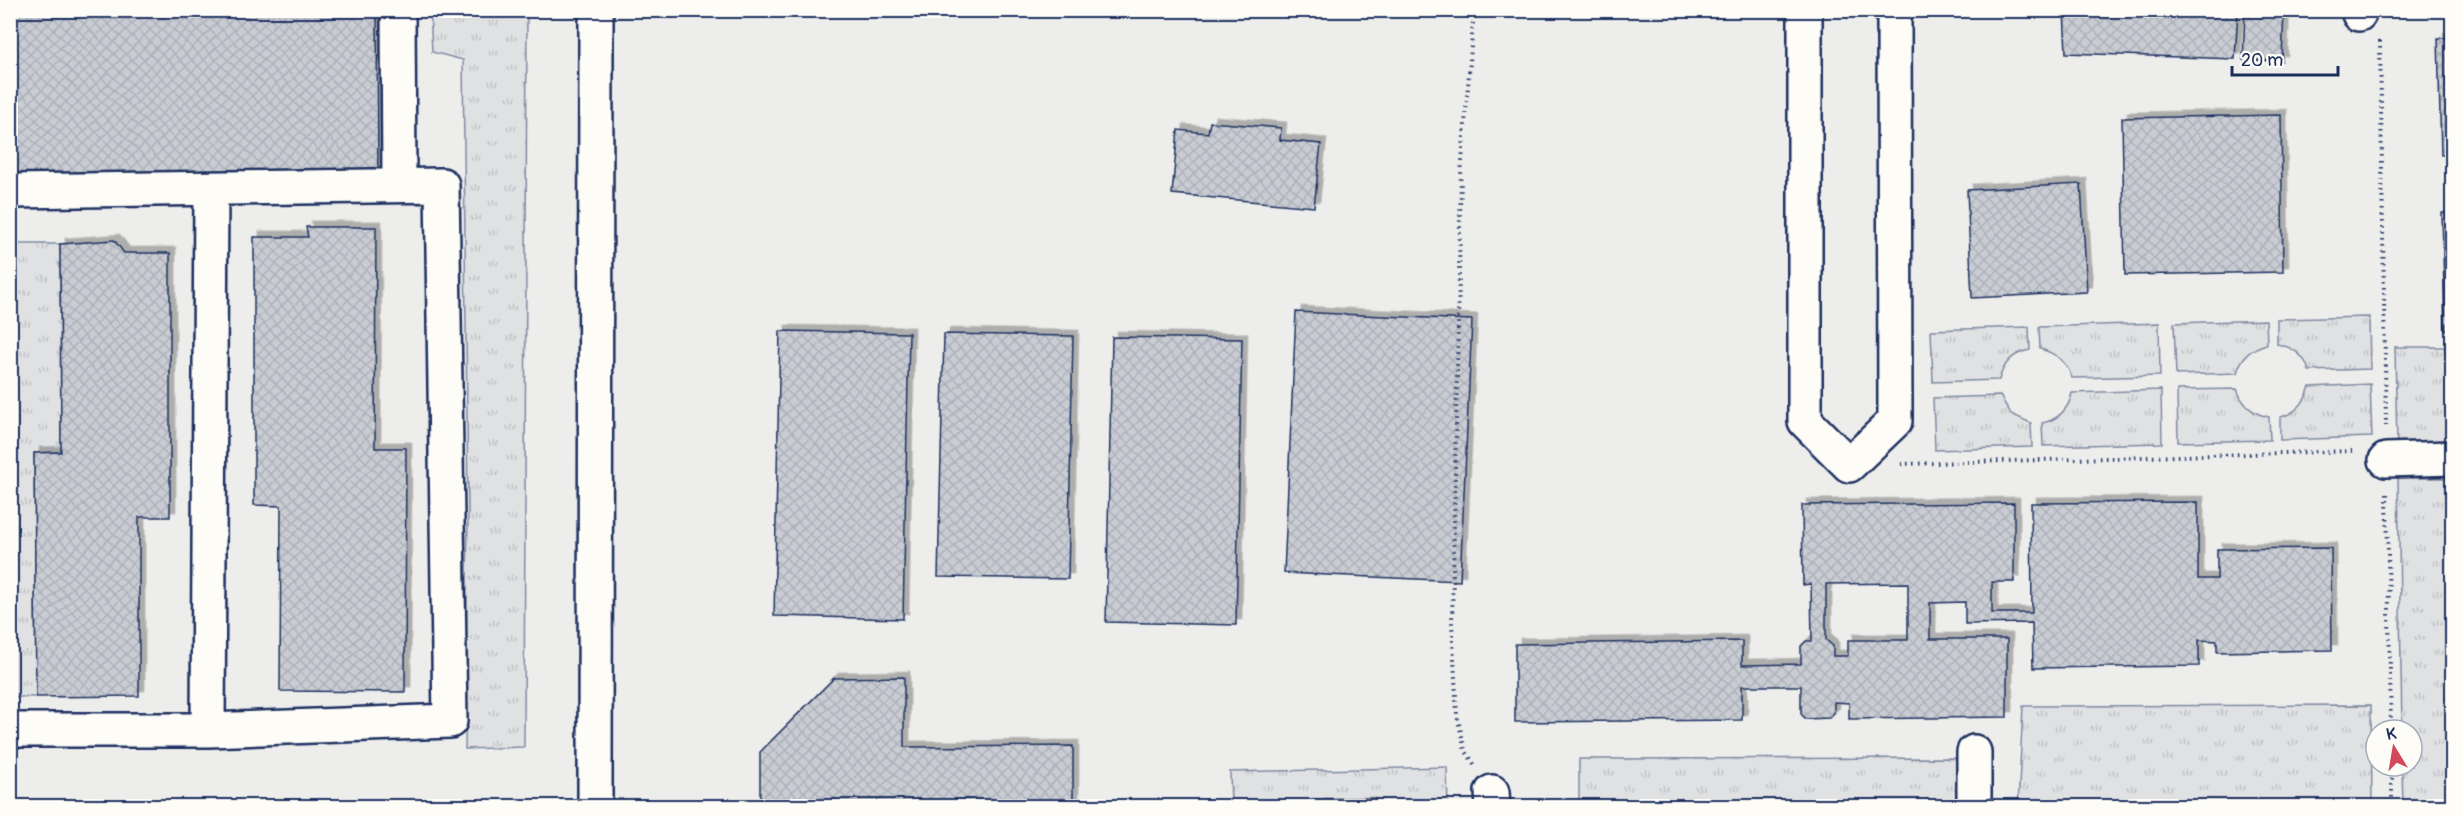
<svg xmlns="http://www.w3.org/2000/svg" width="2463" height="817" viewBox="0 0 2463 817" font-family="Pangolin,sans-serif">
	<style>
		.built { fill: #edeeec; fill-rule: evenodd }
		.grass { fill: url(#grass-tufts); stroke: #7e88a0; stroke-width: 1.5 }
		.building { fill: url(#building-cross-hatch); stroke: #1b2f5e; stroke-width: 1.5; fill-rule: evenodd; filter: url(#shadow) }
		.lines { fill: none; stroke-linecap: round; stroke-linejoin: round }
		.minor-casing { stroke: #1b2f5e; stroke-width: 38 }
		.path { stroke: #1b2f5e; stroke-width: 4; stroke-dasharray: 1.5 4.5; stroke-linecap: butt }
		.minor { stroke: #fdfcf7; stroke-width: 33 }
	</style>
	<defs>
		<pattern id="grass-tufts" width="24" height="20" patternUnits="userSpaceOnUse" patternTransform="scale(1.5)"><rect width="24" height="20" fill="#e0e1e3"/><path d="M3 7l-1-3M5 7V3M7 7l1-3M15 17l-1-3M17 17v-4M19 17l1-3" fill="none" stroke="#c0c1c5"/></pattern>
		<pattern id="building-cross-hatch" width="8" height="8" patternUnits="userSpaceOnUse" patternTransform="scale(1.5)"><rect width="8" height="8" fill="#c9ccd3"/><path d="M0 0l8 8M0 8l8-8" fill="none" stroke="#acb0b8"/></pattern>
		<filter id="shadow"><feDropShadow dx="5.5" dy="-5.5" stdDeviation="0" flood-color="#0004"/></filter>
	</defs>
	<rect width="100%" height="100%" fill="#fdfcf7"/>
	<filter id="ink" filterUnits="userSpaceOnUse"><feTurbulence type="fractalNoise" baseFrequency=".0167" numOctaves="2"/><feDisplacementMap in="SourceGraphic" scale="12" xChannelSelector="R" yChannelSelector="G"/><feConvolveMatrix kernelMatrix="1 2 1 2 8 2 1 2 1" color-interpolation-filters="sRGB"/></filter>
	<g filter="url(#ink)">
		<!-- built -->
		<path class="built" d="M10,11H2452V806H11ZM2376,730H2412V766H2376Z"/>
		<!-- grass -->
		<path class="grass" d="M430,11H527L524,747L465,749L468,507L463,60L432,52Z
			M10,244H60L61,452L34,453L36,697H11Z
			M2369,317L2370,369L2309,371C2305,356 2293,347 2277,344V319Z
			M2266,320L2267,344C2251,348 2241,357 2237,373L2176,375L2174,323Z
			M2159,323L2160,376L2072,378C2067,362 2056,353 2040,349L2039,327Z
			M2029,327L2030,350C2013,353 2003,364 1999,380L1933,382L1931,330Z
			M2395,347H2445L2446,369L2452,370V445L2397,446Z
			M2370,384L2372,437L2280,440V417C2296,414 2305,402 2310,387Z
			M2237,389C2242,404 2253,414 2269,417L2270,440L2178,442L2177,390Z
			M2161,390L2162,443L2043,446L2042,423C2058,420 2069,409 2072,393Z
			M2000,396L2011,414L2031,423L2032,447L1935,450L1933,398Z
			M2452,478V804L2403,805L2402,766H2412V730H2402L2398,478Z
			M2371,705L2372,806H2018L2023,706Z
			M1960,758V806H1579V759Z
			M1447,767L1448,806H1374V798L1314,799V806H1231L1230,772Z"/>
		<!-- building -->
		<path class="building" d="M10,10H377L378,172L10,175Z
			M2064,10H2238L2235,59L2066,53Z
			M2245,10H2284L2282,61L2243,60Z
			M2438,38H2452V154L2441,155Z
			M2281,115L2283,272L2125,275L2122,118Z
			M1210,122L1281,128L1280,140L1321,144L1314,207L1172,194L1178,130L1208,133Z
			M2081,184L2087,292L1972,298L1967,190Z
			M2442,213H2452V330H2445Z
			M306,227H376L375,448H406L405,692L280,691L281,506L254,505V237H308Z
			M114,240L124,253H170V517H139V696L36,697L34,453L61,452L60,244Z
			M1296,312L1472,320L1460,581L1284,573Z
			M780,331L909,333L903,619L774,616Z
			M944,334L1073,336L1068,579L938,577Z
			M1112,337L1242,339L1236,625L1106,622Z
			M2198,502V579H2217V549L2331,548L2332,650L2217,652V641L2199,640V666L2033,668L2032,623L1965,624V602L1930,603V639H2007V717L1849,719V703L1834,702V713L1829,718L1806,719L1801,714V686H1742V720L1515,722V644L1742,641V665L1801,664V646L1806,641H1812L1811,584L1803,585L1802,505L2014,503V582H1992V613H2032L2031,503ZM1908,583V640H1848V656H1833V646L1826,640V584Z
			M904,677V747L1073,746V806H1015V804L760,806V752L834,678Z
			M1369,803V806H1319V804Z"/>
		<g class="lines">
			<!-- minor casing -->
			<g class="minor-casing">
				<path id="minor" d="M398,10L399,185
					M1805,10V421L1849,465L1895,421L1894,10
					M2359,10V14
					M10,191L442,185L450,721L208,730H10
					M2386,460L2452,458
					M208,730L211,189
					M1974,752V806
					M1492,792L1493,806
					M595,806L596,10"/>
			</g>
			<!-- path -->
			<path class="path" d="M2380,41L2386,426
				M1901,464L2352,451
				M2387,494L2391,730
				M1474,764L1465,750L1457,715L1452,623L1461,174L1474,10
				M2392,766V806"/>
			<!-- minor -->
			<use href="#minor" class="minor"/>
		</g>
	</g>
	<!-- margin -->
	<rect width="2463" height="817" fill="none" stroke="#fdfcf7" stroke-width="36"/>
	<rect x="18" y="18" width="2427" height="781" fill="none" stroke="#1b2f5e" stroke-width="2" filter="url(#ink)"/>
	<!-- north arrow -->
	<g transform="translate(2394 748) rotate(349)"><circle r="28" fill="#fdfcf7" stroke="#a3aaba" stroke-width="1.5"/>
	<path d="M0-4.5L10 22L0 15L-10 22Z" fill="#d1495b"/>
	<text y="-9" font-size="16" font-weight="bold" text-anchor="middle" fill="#1b2f5e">K</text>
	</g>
	<!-- scale -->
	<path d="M2232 66v9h106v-9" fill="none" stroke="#1b2f5e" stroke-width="3"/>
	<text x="2241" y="66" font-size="18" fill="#1b2f5e" stroke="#fdfcf7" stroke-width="4.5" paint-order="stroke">20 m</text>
</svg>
